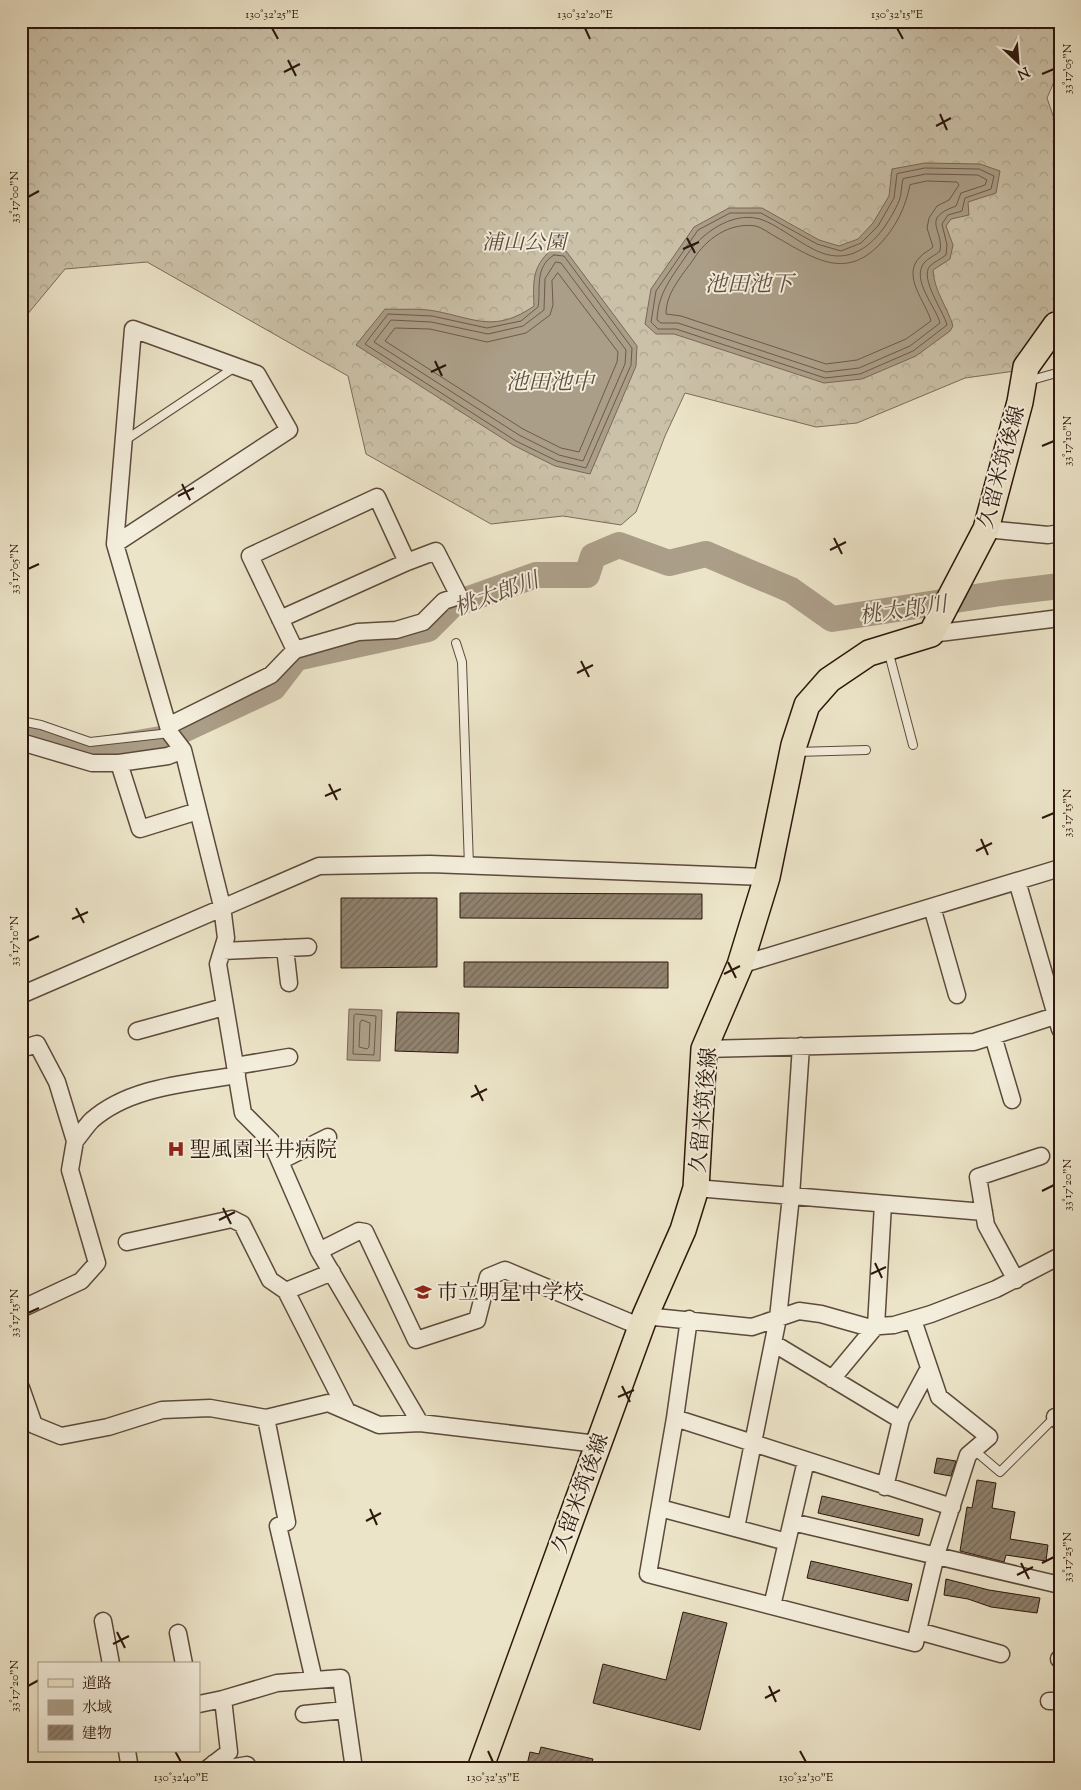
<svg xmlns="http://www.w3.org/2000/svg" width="1081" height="1790" viewBox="0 0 1081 1790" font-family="'Sorts Mill Goudy','Noto Serif JP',serif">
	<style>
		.forest { fill: url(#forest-crowns); stroke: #7c6c5a }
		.water { fill: #ab9e88; stroke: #786856 }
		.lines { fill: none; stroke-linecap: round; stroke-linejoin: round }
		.shore { stroke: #6c5a4a; stroke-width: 1 }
		.river { stroke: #ab9e88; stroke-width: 26 }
		.building { fill: url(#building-hatch); stroke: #2c170c }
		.service-casing { stroke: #5c4a3b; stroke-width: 10 }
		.minor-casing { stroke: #5c4a3b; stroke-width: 19 }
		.primary-casing { stroke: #2c170c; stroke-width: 28 }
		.service { stroke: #f3eddb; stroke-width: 8 }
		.minor { stroke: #f3eddb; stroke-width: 16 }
		.primary { stroke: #ece4c8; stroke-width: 25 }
		.ticks { fill: none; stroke: #2c170c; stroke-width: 2 }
		.labels { text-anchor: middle; stroke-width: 4; stroke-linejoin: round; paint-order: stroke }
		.park-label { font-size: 21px; font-style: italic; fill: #5c4a3b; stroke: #f3eddb }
		.street-label { font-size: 21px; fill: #2c170c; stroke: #f3eddb }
		.poi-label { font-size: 21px; fill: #2c170c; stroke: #f3eddb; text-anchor: start }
		.water-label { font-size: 22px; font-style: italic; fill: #5f4d3e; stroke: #f3eddb }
		.neatline { fill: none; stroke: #2c170c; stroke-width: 2 }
		.ticks-label { font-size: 12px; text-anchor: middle; fill: #2c170c }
	</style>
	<defs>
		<pattern id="forest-crowns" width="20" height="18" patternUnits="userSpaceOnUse" patternTransform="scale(1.25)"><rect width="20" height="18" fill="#cbc1a8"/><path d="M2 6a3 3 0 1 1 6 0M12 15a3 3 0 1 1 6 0" fill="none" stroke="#aea58f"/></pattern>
		<pattern id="building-hatch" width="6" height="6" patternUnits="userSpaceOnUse" patternTransform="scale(1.25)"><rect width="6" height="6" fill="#90826e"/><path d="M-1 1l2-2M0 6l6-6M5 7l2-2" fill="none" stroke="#766959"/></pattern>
	</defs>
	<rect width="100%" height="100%" fill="#ece4c8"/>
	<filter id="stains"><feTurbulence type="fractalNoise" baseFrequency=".004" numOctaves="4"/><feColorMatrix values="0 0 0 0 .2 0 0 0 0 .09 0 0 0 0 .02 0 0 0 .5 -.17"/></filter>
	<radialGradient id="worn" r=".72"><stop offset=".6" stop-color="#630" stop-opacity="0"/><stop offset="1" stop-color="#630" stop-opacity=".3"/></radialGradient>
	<!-- forest -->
	<path class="forest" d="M21,21H1060V68L1047,98L1060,136V308L1015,371L965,378L857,423L816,427L685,393L665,436L636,512L621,525L563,516L491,524L366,454L348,376L147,262L65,269L21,322Z"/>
	<!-- water -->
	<path class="water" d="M925,163L980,164L1000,171L996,193L968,202L969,215L951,219L946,226L953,245L950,259L933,270C934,291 947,306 953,326L950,331L916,356L862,379L824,383L674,334H656L645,324L651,289L694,227L729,208H762L819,240L839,246L858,239L873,223L889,196L892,169Z
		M551,250L566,251L637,346L636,366L590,474L555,466L513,445L356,345L385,309C401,310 419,308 435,311C476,319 495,333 534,306C533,282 532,267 551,250Z
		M349,1009L382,1010L380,1061L347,1060Z"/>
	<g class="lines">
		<!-- shore -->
		<path class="shore" d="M925,168L979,169L994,176L991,189L965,198L962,211L948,215L942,224L947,245L946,255C941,259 934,262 930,266C919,278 944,312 947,325L913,351L860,374L825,378L676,329H658L651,322L656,291L698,230L730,213H761L817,244L841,251L861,243L878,226L894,198L897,174Z
			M926,174L978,175L987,180L985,185L961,193L956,206C920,219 944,229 940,251C936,255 928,258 924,263C911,280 936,307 940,323L910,346L859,368L826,372L678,323H661L657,320C658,293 672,277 686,256C701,234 731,211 760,219C776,224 797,241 813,249C854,271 883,237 899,201C902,194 901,186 903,179Z
			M927,181L957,182L959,185L949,200L937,206L929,218L927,228L933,247C929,251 923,253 920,257C901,276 926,302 931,321L906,339L857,360L826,364L681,316L666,314C666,293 681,277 693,260C706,239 729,222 756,226C763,228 770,234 776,237C812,257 844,281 879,245C896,227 905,209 910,185Z
			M554,255L564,256L632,348L631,365L586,468L557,461L516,441L365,344L388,314L432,316L487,328L521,321L538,307C541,289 534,267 554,255Z
			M556,262L561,263L626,350L625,364L583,461L559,455L519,435L374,342L391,320L431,322L488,334L523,326L544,310L545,279Z
			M558,273L618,352L617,362L579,452L561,448L523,429L385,341L395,328L430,329L487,342L526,333L550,315L553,305L552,281Z
			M356,1014L376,1016L374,1055L353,1054L354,1016Z
			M362,1020L370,1023L369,1047L367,1049L359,1047L360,1023Z"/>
		<!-- river -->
		<path class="river" d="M21,735L87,752L166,738L273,688L296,658L428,629L452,605L536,575H587L593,556L619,545L669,563L706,554L791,590L832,619L1001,593L1060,586"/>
	</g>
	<!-- building -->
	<path class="building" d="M460,893L702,894V919L460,918Z
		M341,898H437V967L341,968Z
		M464,962H668V988L464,987Z
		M397,1012L459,1013L458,1053L395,1051Z
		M937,1458L956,1461L951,1476L934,1473Z
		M977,1480L996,1483L992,1508L1015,1512L1010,1539L1048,1545L1046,1561L1006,1555L1004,1562L960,1551L967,1507L972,1508Z
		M822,1496L923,1519L919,1536L818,1513Z
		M811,1561L912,1584L908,1601L807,1578Z
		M946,1579L989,1590L1040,1598L1037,1613L991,1607L968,1599L944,1595Z
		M683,1612L727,1623L700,1730L593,1703L603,1664L666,1680Z
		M541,1747L593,1759L590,1769H526L530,1752L539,1754Z"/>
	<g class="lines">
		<!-- service casing -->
		<g class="service-casing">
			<path id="service" d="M1028,381L1060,372
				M124,441L235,367
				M456,643L462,662L469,866
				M888,650L913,745
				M21,721L41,725L90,742L170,733
				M796,752L866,750
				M974,1450L1000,1472L1055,1417"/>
		</g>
		<!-- minor casing -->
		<g class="minor-casing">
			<path id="minor" d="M133,329L257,374L289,430L115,544Z
				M986,529L1048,535L1060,533
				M115,544L170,733L183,750L222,906L226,938L218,964L243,1113L271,1141L319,1251L420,1423
				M931,634L1060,618
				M295,650L358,632L396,630L423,622L444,601L459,596L436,551L407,562
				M168,726L271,675L295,650L250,556L377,497L407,562L280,619
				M21,742L92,763H119
				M183,750L168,756L119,763L140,829L198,811
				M1017,881L1060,1029
				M932,907L957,995
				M285,948L289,983
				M222,951L308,947
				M740,965L1060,868
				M21,995L319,866L430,864L767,877
				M137,1031L224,1007
				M993,1036L1012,1100
				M21,1049L37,1044L57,1082L75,1141L70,1170L97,1263L81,1281L21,1309
				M704,1049L974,1042L1055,1016
				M235,1066L289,1057
				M75,1141C81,1134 86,1126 92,1120C131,1086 188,1084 237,1075
				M280,1161L328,1137
				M696,1188L984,1212
				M127,1242L232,1219L242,1224L270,1280L286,1291
				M319,1251L359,1231L365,1232L416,1340L477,1320L488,1277L505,1270L641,1327
				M332,1272L286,1291L347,1411
				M1016,1280L986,1225L978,1177L1041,1156
				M645,1316L752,1327L799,1311L821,1314L867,1327L894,1325L931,1314L996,1289L1060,1256
				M689,1319L675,1418L648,1574L915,1643L936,1555L968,1455L989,1437L939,1397L913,1320
				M773,1343L901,1420L885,1487
				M832,1379L876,1326L883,1204
				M21,1388L34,1425L61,1436L108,1427L162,1410L210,1408L266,1418L328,1403L379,1425L420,1423L597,1444
				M1055,1417L1060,1422
				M266,1418L287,1522L278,1526L314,1680
				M675,1418L952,1507
				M901,1420L929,1368
				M660,1508L787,1542
				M792,1522L1060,1585
				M736,1528L778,1318L791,1196L801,1046
				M772,1606L806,1461
				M103,1621L111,1664
				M918,1631L1001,1654
				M178,1633L184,1664
				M1059,1659H1060
				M1049,1701H1060
				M199,1704L223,1699
				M304,1714L345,1710
				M127,1751L130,1769
				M214,1763L223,1769L247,1765V1769
				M207,1769L229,1752L223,1699L277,1683L341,1678L354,1769"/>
		</g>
		<!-- primary casing -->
		<g class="primary-casing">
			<path id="primary" d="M480,1769L645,1316L683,1230L696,1188L704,1049L740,965L767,877L794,745L807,705L829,680L869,653L931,634L986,529L1020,402L1026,367L1056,325L1060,324"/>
		</g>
		<!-- service -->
		<use href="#service" class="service"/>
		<!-- minor -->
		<use href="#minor" class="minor"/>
		<!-- primary -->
		<use href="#primary" class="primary"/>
	</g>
	<!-- ticks -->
	<path class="ticks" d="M272,28L278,39M585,28L590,39M897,28L903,39M288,60L296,76M284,72L300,64M1042,74L1054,69M940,114L947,130M936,126L951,118M28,197L39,191M687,238L695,253M683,249L699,242M435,361L442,376M431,372L446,365M1042,446L1054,441M182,484L190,500M178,496L194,488M834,538L842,554M830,550L846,542M28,569L39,564M581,661L589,677M577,673L593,665M329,784L337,800M325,796L341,789M1042,818L1054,813M981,839L988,855M976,851L992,843M76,908L84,923M72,919L88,912M28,941L39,936M728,962L736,978M724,974L740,966M475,1085L483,1101M471,1097L487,1089M1042,1191L1054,1185M223,1208L231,1224M219,1220L235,1212M875,1263L882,1278M871,1274L886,1267M28,1313L39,1308M622,1386L630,1402M618,1397L634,1390M370,1509L377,1525M366,1521L381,1513M1021,1563L1029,1579M1042,1563L1054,1557M1017,1575L1033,1567M117,1632L125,1648M113,1644L129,1636M28,1686L39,1680M769,1686L776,1702M765,1698L780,1690M175,1751L181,1762M488,1751L493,1762M800,1751L806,1762"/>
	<!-- icons -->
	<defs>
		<g id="hospital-bare" transform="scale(1.35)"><path d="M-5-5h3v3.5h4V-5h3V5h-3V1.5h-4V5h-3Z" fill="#8f2418" stroke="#f3eddb" stroke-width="2.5" paint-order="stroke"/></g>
		<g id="school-bare" transform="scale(1.35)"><path d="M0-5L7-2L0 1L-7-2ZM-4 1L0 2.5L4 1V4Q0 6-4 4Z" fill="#8f2418" stroke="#f3eddb" stroke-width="2.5" paint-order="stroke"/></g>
	</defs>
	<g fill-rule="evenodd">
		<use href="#hospital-bare" x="176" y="1149"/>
		<use href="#school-bare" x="423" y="1292"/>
	</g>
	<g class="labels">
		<!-- park labels -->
		<g class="park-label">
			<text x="524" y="249">浦山公園</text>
		</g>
		<!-- street labels -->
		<g class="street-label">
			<text transform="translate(1001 467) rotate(-75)" y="7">久留米筑後線</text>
			<text transform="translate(703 1110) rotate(-85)" y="7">久留米筑後線</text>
			<text transform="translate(580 1493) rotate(-70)" y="7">久留米筑後線</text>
		</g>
		<!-- poi labels -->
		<g class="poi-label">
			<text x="190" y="1156">聖風園半井病院</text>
			<text x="437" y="1299">市立明星中学校</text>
		</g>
		<!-- water labels -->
		<g class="water-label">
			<text x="749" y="291">池田池下</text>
			<text x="550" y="389">池田池中</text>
			<text transform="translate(496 593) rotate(-20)" y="8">桃太郎川</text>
			<text transform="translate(903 609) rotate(-8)" y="8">桃太郎川</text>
		</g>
	</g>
	<!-- margin -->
	<rect width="1081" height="1790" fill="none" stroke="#ece4c8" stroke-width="55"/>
	<!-- legend -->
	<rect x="38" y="1662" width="162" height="90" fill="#f3eddb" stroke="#a39788"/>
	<rect x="48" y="1679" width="25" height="8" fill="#ece4c8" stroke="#a39788"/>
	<text x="82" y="1688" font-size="15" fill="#2c170c">道路</text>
	<rect x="48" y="1700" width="25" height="15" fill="#ab9e88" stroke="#a39788"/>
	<text x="82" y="1712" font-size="15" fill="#2c170c">水域</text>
	<rect x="48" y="1725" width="25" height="15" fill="url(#building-hatch)" stroke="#a39788"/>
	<text x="82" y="1738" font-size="15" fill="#2c170c">建物</text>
	<!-- north arrow -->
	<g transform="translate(1018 62) rotate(154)" stroke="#f3eddb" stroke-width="4" paint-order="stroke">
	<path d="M0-4L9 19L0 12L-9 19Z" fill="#2c170c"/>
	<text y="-8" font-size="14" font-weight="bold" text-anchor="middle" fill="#2c170c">N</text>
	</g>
	<rect x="28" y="28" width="1026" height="1734" class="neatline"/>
	<g class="ticks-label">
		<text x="272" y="18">130°32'25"E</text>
		<text x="585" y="18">130°32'20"E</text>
		<text x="897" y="18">130°32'15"E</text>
		<text transform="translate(1067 69) rotate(-90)" y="4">33°17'05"N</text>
		<text transform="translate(14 197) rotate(-90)" y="4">33°17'00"N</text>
		<text transform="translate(1067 441) rotate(-90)" y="4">33°17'10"N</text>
		<text transform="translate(14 569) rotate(-90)" y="4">33°17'05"N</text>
		<text transform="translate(1067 813) rotate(-90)" y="4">33°17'15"N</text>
		<text transform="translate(14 941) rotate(-90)" y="4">33°17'10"N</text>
		<text transform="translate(1067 1185) rotate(-90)" y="4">33°17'20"N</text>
		<text transform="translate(14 1313) rotate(-90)" y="4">33°17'15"N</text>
		<text transform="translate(1067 1557) rotate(-90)" y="4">33°17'25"N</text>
		<text transform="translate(14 1686) rotate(-90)" y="4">33°17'20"N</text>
		<text x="181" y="1781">130°32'40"E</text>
		<text x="493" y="1781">130°32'35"E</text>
		<text x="806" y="1781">130°32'30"E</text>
	</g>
	<rect width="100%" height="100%" filter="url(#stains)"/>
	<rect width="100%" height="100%" fill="url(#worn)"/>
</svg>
